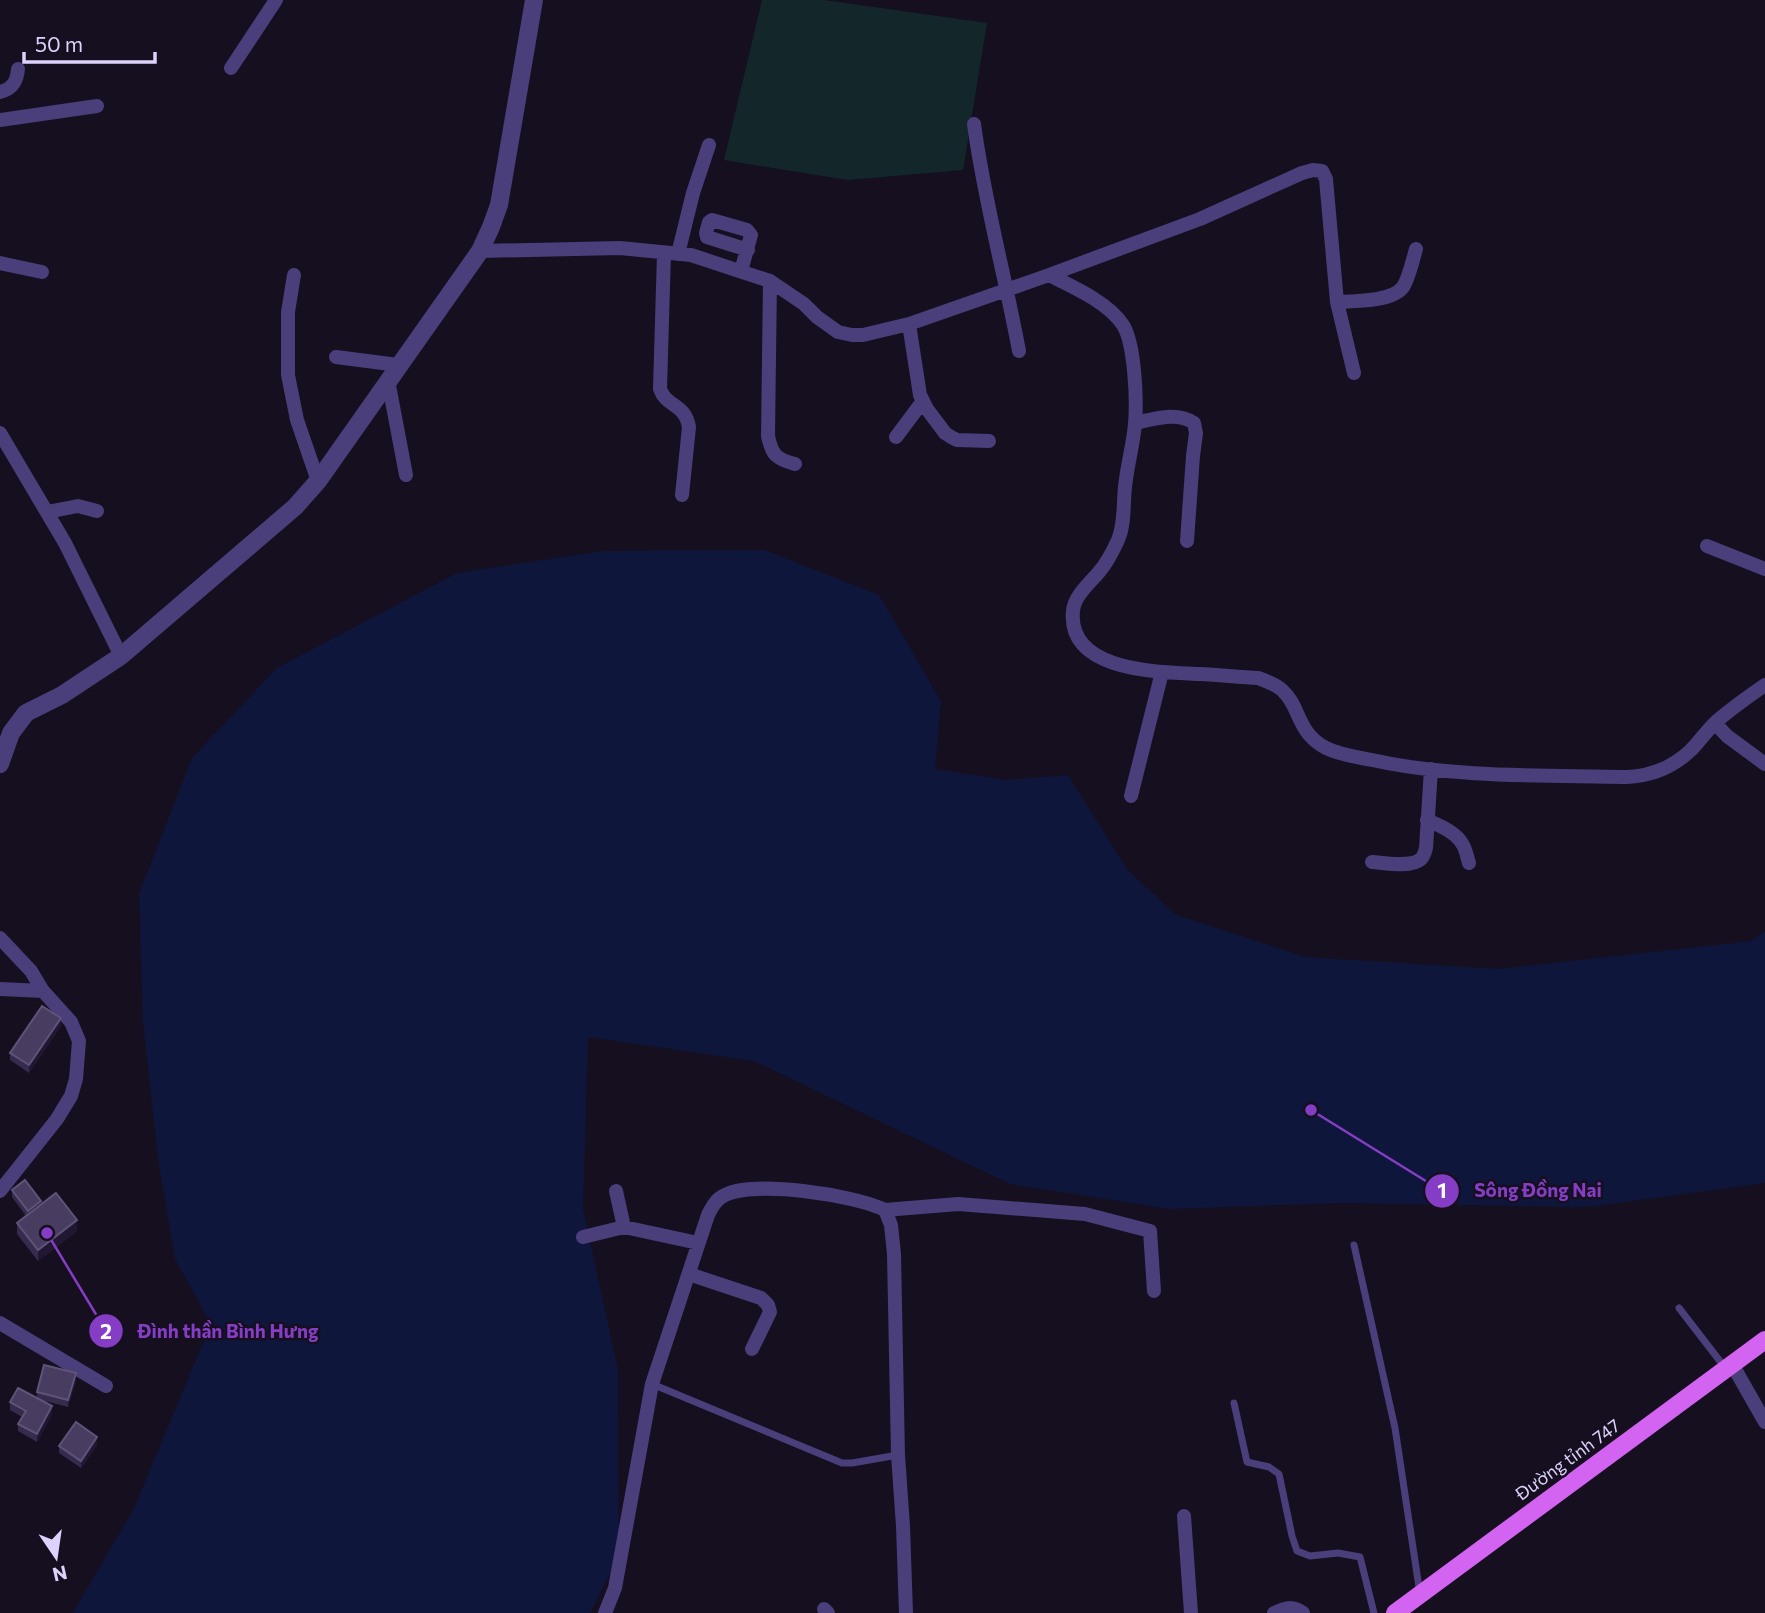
<svg xmlns="http://www.w3.org/2000/svg" width="1765" height="1613" viewBox="0 0 1765 1613" font-family="Commissioner,sans-serif">
	<style>
		.green { fill: #13272a }
		.water { fill: #0e173b }
		.lines { fill: none; stroke-linecap: round; stroke-linejoin: round }
		.service { stroke: #4a3e7b; stroke-width: 7 }
		.minor { stroke: #4a3e7b; stroke-width: 14 }
		.tertiary { stroke: #4a3e7b; stroke-width: 18 }
		.primary { stroke: #d363f1; stroke-width: 18 }
		.wall { fill: #362a4d }
		.shaded-wall { fill: #211733 }
		.building { fill: #483c60; stroke: #5f5378; stroke-width: 2 }
		.labels { text-anchor: middle; stroke-width: 5; stroke-linejoin: round; paint-order: stroke }
		.street-label { font-size: 18px; fill: #ddd2fb; stroke: #150f20 }
		.leader { fill: none; stroke: #853dc5; stroke-width: 2.5 }
		.callout-dot { fill: #853dc5; stroke: #150f20; stroke-width: 2.5 }
		.mark-label { font-size: 21px; text-anchor: middle; font-weight: bold; fill: #fff }
		.callout-label { font-size: 19px; text-anchor: middle; font-weight: bold; fill: #853dc5; stroke: #150f20; stroke-width: 5; stroke-linejoin: round; paint-order: stroke }
	</style>
	<rect width="100%" height="100%" fill="#150f20"/>
	<!-- green -->
	<path class="green" d="M762,0H824L987,23L963,170L848,180L724,160Z"/>
	<!-- water -->
	<path class="water" d="M764,550L879,595L941,701L935,769L1006,780L1068,775L1127,869L1174,914L1305,957L1499,969L1752,941L1765,931V1183L1588,1207L1337,1203L1170,1209L1010,1184L754,1061L588,1037L583,1209L618,1370L619,1555L590,1613H73L134,1508L211,1324L175,1259L158,1159L143,1022L139,894L192,758L277,668L457,573L603,551Z"/>
	<g class="lines">
		<!-- service -->
		<path class="service" d="M1354,1245L1395,1428L1420,1594
			M1679,1308L1726,1369
			M652,1384L842,1463H852L898,1455
			M1234,1403L1247,1462L1269,1467L1279,1474L1292,1536L1297,1551L1310,1556L1338,1553L1360,1557L1374,1613"/>
		<!-- minor -->
		<path class="minor" d="M231,68L276,0
			M0,92C13,89 17,81 18,69
			M0,120L97,106
			M974,124C984,200 1005,275 1019,351
			M480,251L620,248L691,255L770,281L804,304L817,317L838,332L852,335H863L909,324L1049,275C1073,287 1108,302 1123,325C1135,344 1137,401 1135,424C1133,446 1127,466 1125,487C1123,505 1125,524 1118,540C1113,551 1107,563 1099,572C1090,583 1074,596 1073,611C1067,672 1159,672 1200,674C1219,675 1239,677 1258,678C1267,681 1275,684 1282,690C1301,707 1296,732 1326,748C1340,755 1357,757 1372,760C1454,778 1543,775 1627,777C1651,776 1673,767 1691,750C1700,741 1707,730 1717,721C1732,708 1749,696 1765,685
			M664,253L660,389C666,407 685,403 689,427L682,495
			M678,254L693,193L709,145
			M0,263L42,272
			M741,271L751,235L747,230L712,220L709,222L706,233L707,237L748,250
			M294,275L288,312V375L297,420L318,481
			M1049,275L1200,219L1302,173L1313,170L1322,171L1326,179L1337,302L1354,373
			M770,281L768,436C772,455 776,459 795,464
			M1337,302C1354,301 1392,302 1403,287C1409,278 1413,259 1416,249
			M909,324L920,395L927,409L945,433L951,437L957,440L989,441
			M336,357L398,365
			M388,380L406,475
			M1135,423C1154,419 1177,411 1194,423L1196,433L1193,456L1187,541
			M0,433L65,543L121,656
			M896,437L923,401
			M47,512L78,506L97,511
			M1707,546L1765,569
			M1715,723L1727,736L1765,764
			M1131,796L1162,672
			M1427,820C1440,826 1456,832 1463,845C1466,850 1467,857 1469,863
			M1372,862C1385,863 1411,868 1421,859C1424,856 1425,852 1426,848L1431,769
			M0,938L31,971L43,991L71,1022L79,1041L76,1079L71,1096L57,1119L0,1191
			M0,989L43,991
			M616,1191L624,1227
			M885,1210L958,1204L1085,1214L1150,1231L1154,1291
			M583,1237L624,1227L698,1243
			M689,1274L761,1298L768,1305L770,1312L752,1349
			M0,1323L106,1386
			M1732,1364L1765,1422
			M1184,1516L1191,1613
			M824,1609L828,1613
			M605,1613L615,1588L652,1384L708,1215C712,1207 716,1199 725,1195C755,1180 855,1195 885,1210L891,1225L894,1254L898,1455L903,1526L906,1613
			M1274,1613C1285,1608 1292,1605 1303,1613"/>
		<!-- tertiary -->
		<path class="tertiary" d="M0,764L11,733L26,713L62,695L121,656L295,507L318,481L480,251L491,227L499,205L534,0"/>
		<!-- primary -->
		<path class="primary" d="M1395,1613L1765,1340"/>
	</g>
	<!-- wall -->
	<path class="wall" d="M61,1026L29,1073L10,1060V1053Z
		M12,1190L41,1205L77,1231L38,1261L17,1234V1223L26,1216L12,1197Z
		M76,1381L68,1407L41,1400L52,1414L37,1442L18,1431V1424L22,1417L10,1410V1402L37,1398V1392Z
		M97,1445L81,1468L59,1453V1446Z"/>
	<!-- shaded-wall -->
	<path class="shaded-wall" d="M61,1018V1026L29,1073V1065Z
		M41,1201V1208L28,1218V1211Z
		M77,1220V1231L38,1261V1250Z
		M76,1373V1381L68,1407V1400Z
		M52,1406V1414L37,1442V1434Z
		M97,1437V1445L81,1468V1461Z"/>
	<!-- building -->
	<path class="building" d="M42,1006L61,1018L29,1065L10,1053Z
		M25,1180L41,1201L28,1211L12,1190Z
		M56,1193L77,1220L38,1250L17,1223Z
		M44,1365L76,1373L68,1400L37,1392Z
		M18,1388L52,1406L37,1434L18,1424L26,1411L10,1402Z
		M76,1422L97,1437L81,1461L59,1446Z"/>
	<g class="labels">
		<!-- street labels -->
		<g class="street-label">
			<text transform="translate(1568 1460) rotate(-36)" y="6">Đường tỉnh 747</text>
		</g>
	</g>
	<!-- callouts -->
	<path class="leader" d="M1311 1110L1442 1191M47 1233L106 1331"/>
	<g class="callout-dot">
		<circle cx="1311" cy="1110" r="7"/>
		<circle cx="47" cy="1233" r="7"/>
		<circle cx="1442" cy="1191" r="18"/>
		<circle cx="106" cy="1331" r="18"/>
	</g>
	<g class="mark-label">
		<text x="1442" y="1198">1</text>
		<text x="106" y="1339">2</text>
	</g>
	<g class="callout-label">
		<text x="1538" y="1197">Sông Đồng Nai</text>
		<text x="228" y="1338">Đình thần Bình Hưng</text>
	</g>
	<!-- north arrow -->
	<g transform="translate(56 1557) rotate(167)" stroke="#150f20" stroke-width="5" paint-order="stroke">
	<path d="M0-5L12 26L0 18L-12 26Z" fill="#ddd2fb"/>
	<text y="-10" font-size="19" font-weight="bold" text-anchor="middle" fill="#ddd2fb">N</text>
	</g>
	<!-- scale -->
	<path d="M24 52v10h131v-10" fill="none" stroke="#ddd2fb" stroke-width="3.5"/>
	<text x="35" y="52" font-size="21" fill="#ddd2fb" stroke="#150f20" stroke-width="5" paint-order="stroke">50 m</text>
</svg>
